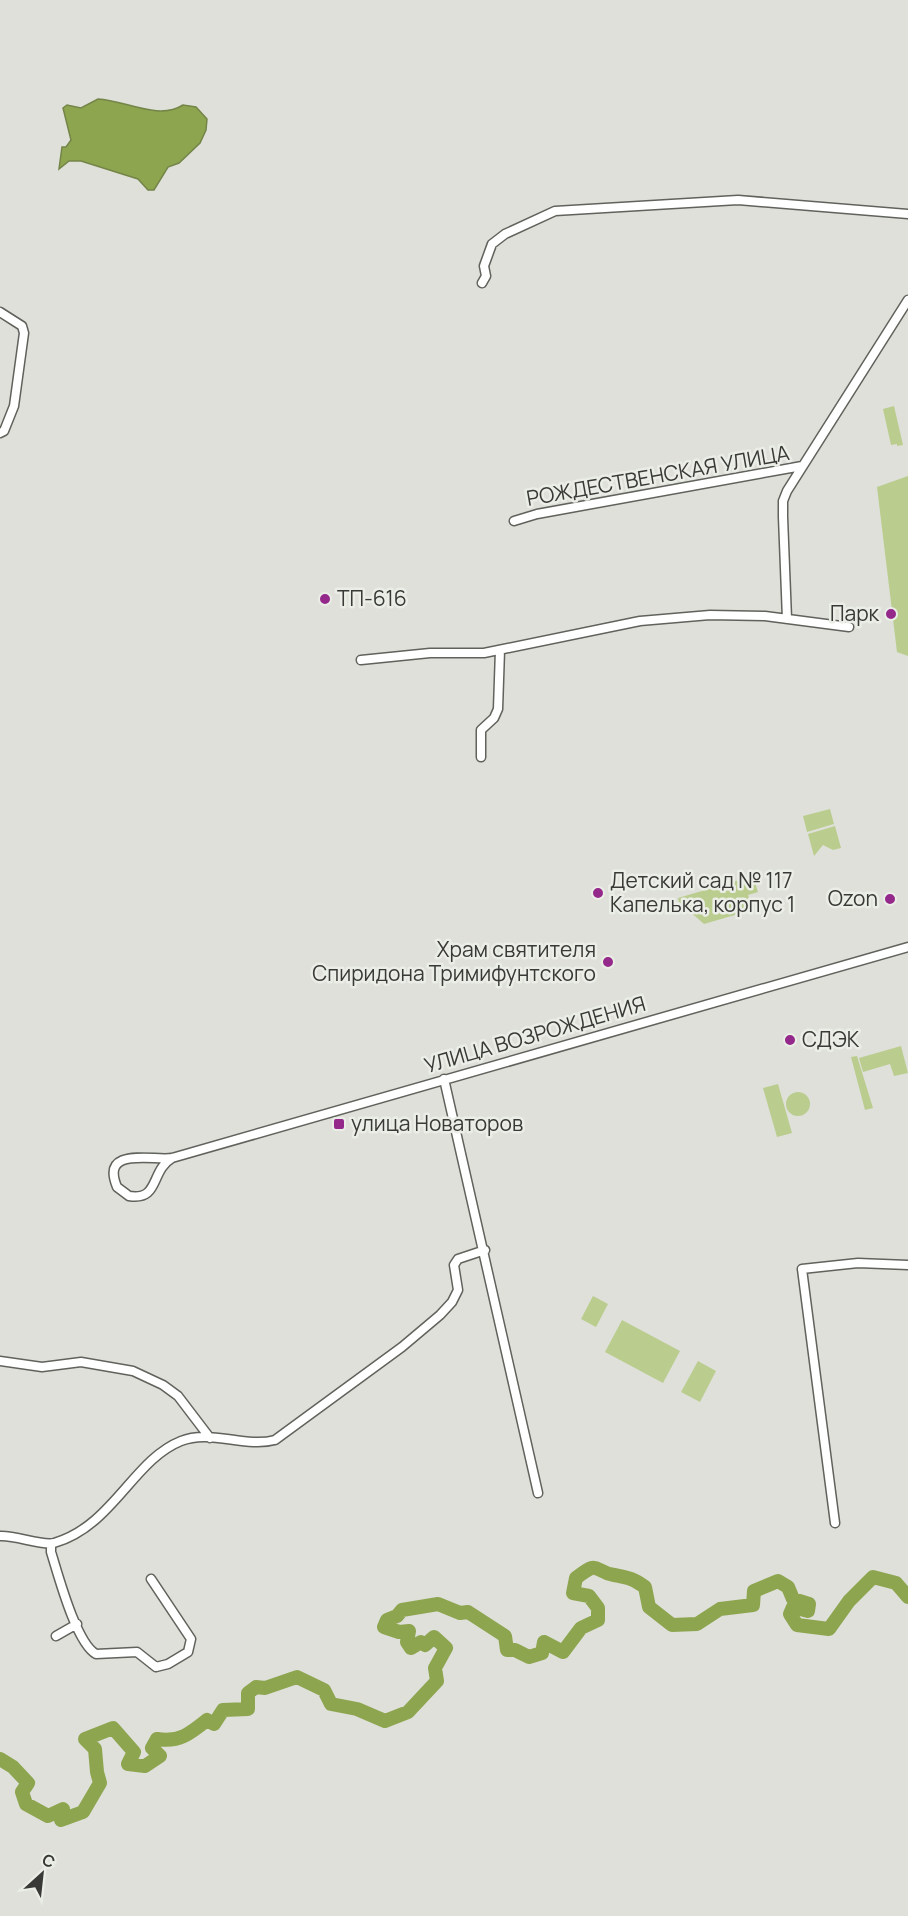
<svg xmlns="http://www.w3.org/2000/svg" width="908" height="1916" viewBox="0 0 908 1916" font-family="Manrope,sans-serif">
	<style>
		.park { fill: #bacd8e }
		.water { fill: #8ea54f; stroke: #748548; stroke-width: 1.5 }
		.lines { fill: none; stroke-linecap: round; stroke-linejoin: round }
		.river { stroke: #8ea54f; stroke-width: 14 }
		.minor-casing { stroke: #60625c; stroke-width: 11 }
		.minor { stroke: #fff; stroke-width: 8 }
		.poi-dot { fill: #94288b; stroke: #ebeee7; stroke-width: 2 }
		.labels { text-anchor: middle; stroke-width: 5; stroke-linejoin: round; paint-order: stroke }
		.street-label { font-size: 21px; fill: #393a37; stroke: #ebeee7 }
		.poi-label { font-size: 21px; fill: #393a37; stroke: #ebeee7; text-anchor: start }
	</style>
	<rect width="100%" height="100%" fill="#dee0d9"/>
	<!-- park -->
	<path class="park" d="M894,406L903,445L897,446V444L891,445L883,409Z
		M908,476V656L897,652L877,487Z
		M830,809L834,824L807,832L803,816Z
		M835,826L841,848L833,850L823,845L814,856L808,834Z
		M753,876L758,892L748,895L752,910L704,924L679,902L678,898Z
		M901,1046L908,1073L894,1076L890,1064L863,1072L859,1058Z
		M857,1056L873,1108L865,1110L851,1057Z
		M778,1084L792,1133L777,1137L763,1088Z
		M786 1104a12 12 0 1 1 24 0a12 12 0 1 1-24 0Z
		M593,1296L608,1304L596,1327L581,1319Z
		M622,1320L680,1351L663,1383L605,1352Z
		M698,1361L716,1371L700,1402L681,1392Z"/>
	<!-- water -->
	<path class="water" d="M98,99C125,100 158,121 183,105L196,107L207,119L206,130L200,143L179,163L168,167L154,190H148L138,179L81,161H69L59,169L62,147H66L71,140L63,108L67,105L81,108Z"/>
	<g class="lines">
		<!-- river -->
		<path class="river" d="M0,1759L13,1767L28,1783L22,1792L26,1804L48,1816L63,1809L61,1820L83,1812L100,1783L97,1772L95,1749L85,1739L113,1728L134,1752L128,1764L145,1766L160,1756L152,1748L157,1739C179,1743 191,1733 207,1720L214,1724L223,1710L248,1709V1693L256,1687L265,1688L297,1677L324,1690L331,1704L357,1709L385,1721L408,1712L437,1681L435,1668L446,1648L434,1637L425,1645L421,1642L411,1648L407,1642L409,1631L399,1632L384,1627L387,1620L397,1616L402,1610L438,1604L460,1613L468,1612L505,1636L507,1650H515L529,1657L542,1653L544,1642L563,1652L581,1628L598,1620V1608L589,1596L573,1593L576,1578C600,1559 592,1571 614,1575C629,1578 632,1578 645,1587L649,1607L672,1625L697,1624L720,1609L753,1605L754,1591L778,1581L788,1587L793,1599L809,1604L808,1611L793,1607L790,1614L797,1625L829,1629L849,1601L873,1577L896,1583L908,1597"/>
		<!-- minor casing -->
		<g class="minor-casing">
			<path id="minor" d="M482,283L486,276L484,266L492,244L505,234L555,211L738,200L908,214
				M0,312L22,326L24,333L14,406L4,431L0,433
				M514,521L537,514L802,466
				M787,619L783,517V501L787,491L908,300
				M361,660L430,653H484L640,621L710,615L765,616L849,627
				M481,757V730L494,718L498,709L500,650
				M444,1079L538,1493
				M172,1158C150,1171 160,1201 129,1196L117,1187C100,1146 153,1161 172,1158L908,947
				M0,1361L42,1367L81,1362L133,1371L163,1385L178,1396L210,1438
				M835,1523L802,1269L858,1263L908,1265
				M0,1536C16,1535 41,1546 54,1543C113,1526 133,1460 181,1441C210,1429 245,1448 275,1440L402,1347L440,1315L452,1302L458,1290L454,1265L458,1259L485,1250
				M51,1544V1552C58,1574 76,1643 96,1654L137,1652L156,1667L168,1664L188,1652L191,1639L151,1579
				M56,1636L77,1624"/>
		</g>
		<!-- minor -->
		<use href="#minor" class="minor"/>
	</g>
	<!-- markers -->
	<g class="poi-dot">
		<circle cx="325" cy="599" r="6"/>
		<circle cx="891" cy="614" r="6"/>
		<circle cx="598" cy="893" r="6"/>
		<circle cx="890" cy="899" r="6"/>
		<circle cx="608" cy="962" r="6"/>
		<circle cx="790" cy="1040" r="6"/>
		<rect x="333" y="1118" width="12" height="12" rx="3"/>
	</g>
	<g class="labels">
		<!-- street labels -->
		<g class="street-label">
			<text transform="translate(658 476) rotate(-10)" y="7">РОЖДЕСТВЕНСКАЯ УЛИЦА</text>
			<text transform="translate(535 1035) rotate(-16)" y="7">УЛИЦА ВОЗРОЖДЕНИЯ</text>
		</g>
		<!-- poi labels -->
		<g class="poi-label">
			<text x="337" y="606">ТП-616</text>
			<text x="879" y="621" text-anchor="end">Парк</text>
			<text x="610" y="888">Детский сад № 117<tspan x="610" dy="24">Капелька, корпус 1</tspan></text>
			<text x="878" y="906" text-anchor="end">Ozon</text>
			<text x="596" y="957" text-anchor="end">Храм святителя<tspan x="596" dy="24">Спиридона Тримифунтского</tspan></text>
			<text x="802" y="1047">СДЭК</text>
			<text x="351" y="1131">улица Новаторов</text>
		</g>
	</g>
	<!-- north arrow -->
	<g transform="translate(42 1874) rotate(27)" stroke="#ebeee7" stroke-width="4.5" paint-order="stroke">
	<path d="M0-4.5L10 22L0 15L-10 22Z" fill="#393a37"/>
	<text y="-9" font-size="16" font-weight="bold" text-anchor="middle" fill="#393a37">С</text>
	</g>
</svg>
